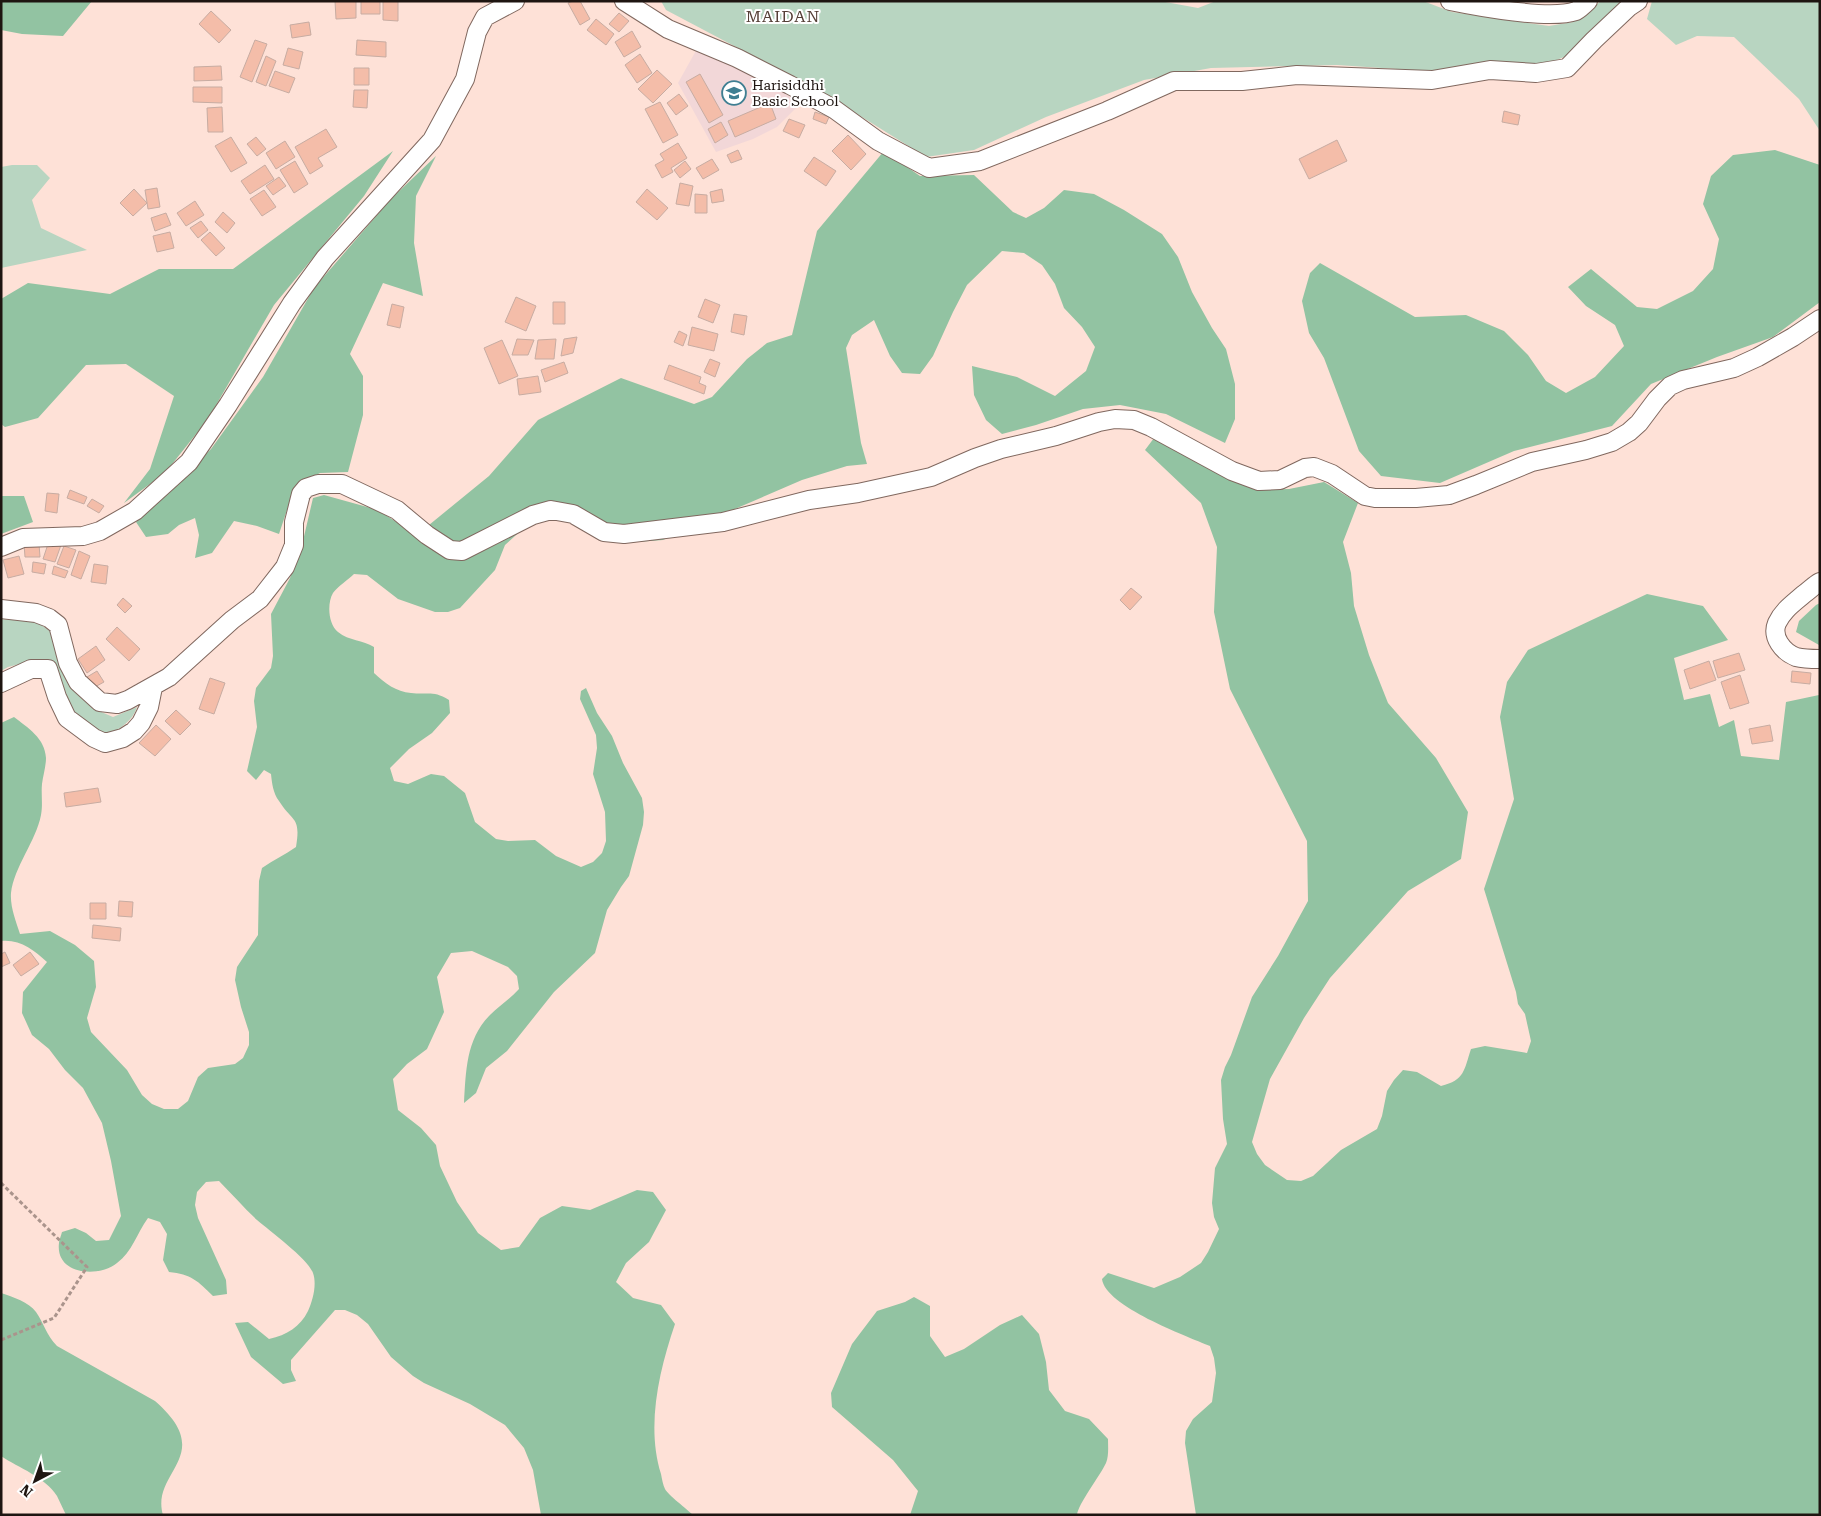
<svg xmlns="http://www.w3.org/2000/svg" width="1821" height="1516" viewBox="0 0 1821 1516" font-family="'Roboto Serif',serif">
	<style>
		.education { fill: #f2d7d8 }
		.green { fill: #b8d5c1 }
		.forest { fill: #92c3a2 }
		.building { fill: #f4bda9; stroke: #c7aca2 }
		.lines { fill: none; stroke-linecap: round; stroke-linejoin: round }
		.street-casing { stroke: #80685f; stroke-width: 20 }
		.path { stroke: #aa948c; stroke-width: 3; stroke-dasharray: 4 2.5; stroke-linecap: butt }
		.street { stroke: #fff; stroke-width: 18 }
		.labels { text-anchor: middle; stroke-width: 4; stroke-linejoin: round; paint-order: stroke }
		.poi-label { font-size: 14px; fill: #1e1511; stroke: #fff; text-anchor: start }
		.quarter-label { font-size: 16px; letter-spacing: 1px; fill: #553f37; stroke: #fff }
	</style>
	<rect width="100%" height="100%" fill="#fee1d7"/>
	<!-- education -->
	<path class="education" d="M698,47L748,72L801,103L777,127L753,139L716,152L678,83Z"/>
	<!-- green -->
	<path class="green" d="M661,1H1160L1198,8L1216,1H1423L1452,12L1549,26L1573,22L1601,1H1623L1569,55L1549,63L1427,71L1337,65L1211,68L1144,80L1046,117L974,150L926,157L825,94L666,10Z
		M1652,1H1820V131L1799,99L1734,37L1697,36L1676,45L1647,19Z
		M12,165H37L50,178L32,200L41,228L87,250L1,268V167Z
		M1,619L37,622L54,634L68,679L92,708L113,717L137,707C133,721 119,729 107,736L85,724L68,709L35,660L8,667L1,671Z"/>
	<!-- forest -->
	<path class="forest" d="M1,1H92L63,36L22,34L1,30Z
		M1775,150L1820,165V302L1773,337L1717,357L1651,384L1612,426L1514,451L1440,483L1381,476L1359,451L1324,358L1309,333L1302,301L1310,273L1320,263L1415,317L1466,315L1504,331L1528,355L1546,381L1566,393L1595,377L1624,346L1615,325L1586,306L1568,287L1591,269L1637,307L1657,309L1693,291L1713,269L1719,239L1703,204L1711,176L1733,155Z
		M393,151L364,196L274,305L208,419L165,473L124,503L150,469L174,396L126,364L86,365L38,418L5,427L1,424V299L28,283L110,294L159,269H233Z
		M884,151L920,176L974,175L1013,212L1026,218L1044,208L1064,190L1094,194L1124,210L1162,234L1178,257L1192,292L1212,328L1226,349L1235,384V419L1225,443L1166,414L1120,405L1083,409L1036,425L1002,434L986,420L974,395L972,366L1017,377L1055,396L1086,371L1095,347L1082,327L1064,308L1055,284L1042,265L1024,253L1002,251L967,285L953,312L933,356L920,374L902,373L890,356L874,320L852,335L846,348L861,443L867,464L847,466L802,480L663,540L623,543L608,541L574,522L547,514L525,527L505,545L495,570L460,608L448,612H435L398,599L367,575L354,574C348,580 338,586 333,593C327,603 328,624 338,632C349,641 363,640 374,647V673C385,683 396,692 411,693C429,695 433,690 449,700L450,713L432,733L409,749L390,768L394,781L408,784L431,774L444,776L465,793L475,822L496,839L508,841L535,840L556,856L581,867L593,862L602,853L606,841L605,812L593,774L597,748L596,735L580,699L581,691L586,688L597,713L612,736L623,763L642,798L644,812L643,825L629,876L621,887L607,910L595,953L554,992L507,1051L486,1068L476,1093L464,1103C466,1071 466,1039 490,1015C499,1006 510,999 519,989L517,976L508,967L472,951L451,953L437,977L444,1012L427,1049L407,1064L393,1079L398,1110L421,1128L436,1145L440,1166L457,1202L478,1233L501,1250L519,1247L540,1218L562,1206L590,1210L637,1190L653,1192L666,1210L649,1242L626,1263L616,1282L633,1298L661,1305L675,1324C659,1371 646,1426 661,1474C662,1479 663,1485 665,1489C668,1495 687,1509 693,1515H541L533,1470L524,1448L505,1425L470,1404L424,1383L413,1376L391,1357L368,1324L357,1315L345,1310H335L291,1360V1370L296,1381L283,1384L251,1357L235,1323L248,1322L269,1339C287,1335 300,1327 308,1311C313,1300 317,1284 313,1273C308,1259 270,1231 257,1220C244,1208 232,1194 219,1181L206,1182L197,1192L195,1205L198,1218L226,1280L227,1294L213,1296C198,1281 191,1274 169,1272L163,1260L167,1234L160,1222L148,1218C137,1233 132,1252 117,1263C99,1278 55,1275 59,1243C59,1240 61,1236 62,1232L75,1228L86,1233L96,1241L109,1240L121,1216L111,1161L102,1123L83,1088L65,1070L49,1049L32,1035L22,1013L23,992L47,962C34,950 20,939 1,941V723L14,717C28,728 45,738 46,758C46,766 43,776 42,784C41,794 43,805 41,815C36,841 14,867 11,893C10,907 16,921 20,934L50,931L75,945L94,961L96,987L87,1018L91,1032L127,1070L142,1095L152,1104L164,1109H178L188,1101L198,1077L208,1068L235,1064L243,1058L249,1045V1032L241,1007L235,980L237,967L258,935L259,881L262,868C273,860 285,855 296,847C301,816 293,823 279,801C273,793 272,783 271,774L264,770L256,780L247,771L257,727L254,701L256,688L271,668L273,656L271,614L290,578L302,545L313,498L324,495L378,510L407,529L429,525L489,476L538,420L621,378L694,404L712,397L747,359L767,343L792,335L817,231Z
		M436,156L416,196L414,243L423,296L383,283L350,354L363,376V415L348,472L320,473L295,486L279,534L257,526L234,521L212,553L195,558L199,535L195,518L179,525L168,534L146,537L136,522L211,449L263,377L314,288L391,199Z
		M1154,438L1256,490L1289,489L1324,482L1358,503L1343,542L1351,573L1354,606L1369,655L1388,703L1436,758L1468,812L1461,859L1408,891L1330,978L1304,1018L1270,1079L1252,1142L1257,1154L1265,1165L1287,1180L1301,1181L1313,1176L1341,1150L1377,1129L1382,1116L1387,1091L1394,1080L1403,1070L1417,1072L1441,1086C1465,1080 1464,1070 1471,1049L1485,1046L1527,1053L1531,1041L1525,1014L1518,1004L1516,992L1484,889L1514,799L1500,717L1507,682L1528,650L1647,594L1703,606L1728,640L1674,658L1684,700L1710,694L1719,727L1734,720L1741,756L1779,760L1786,702L1819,695L1820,692V1515H1196L1185,1443L1186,1431L1193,1419L1212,1402L1216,1373L1214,1358L1210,1346C1186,1336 1105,1306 1102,1279L1108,1273L1154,1288L1180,1277L1201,1263L1208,1252L1219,1229L1214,1217L1212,1203L1215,1168L1227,1144L1223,1119L1221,1080L1225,1067L1231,1055L1252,997L1278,956L1308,901L1307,841L1230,689L1214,612L1217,547L1201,503L1145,450Z
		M1,496H24L33,522L1,534Z
		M1820,603V645H1819L1796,632L1799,621L1816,605Z
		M1,1293C13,1297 29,1302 36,1312C44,1323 46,1335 57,1346L155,1401C218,1456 150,1471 163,1515H66C63,1509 60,1502 57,1496C45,1477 19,1468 1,1456Z
		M914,1297L930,1306V1336L945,1357L964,1349L1000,1325L1022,1315L1039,1334L1046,1362L1049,1390L1065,1411L1089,1419L1108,1439C1108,1446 1109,1456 1106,1463C1100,1476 1078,1504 1077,1515H910L918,1491L893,1460L832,1407L831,1393L852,1344L877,1311L905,1302Z"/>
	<!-- building -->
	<path class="building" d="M335,1H356V18L336,19Z
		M361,1H380V14H361Z
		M383,1H398V21L383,20Z
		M573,1H580L590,19L580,25L568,3Z
		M211,11L231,30L219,43L199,24Z
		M619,13L629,21L619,32L609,24Z
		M596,19L614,34L606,45L587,30Z
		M309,22L311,35L292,38L290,25Z
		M632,31L641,47L624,57L615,42Z
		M255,40L267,44L252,82L240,77Z
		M357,40L386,42V57L356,55Z
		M288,48L303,52L299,69L283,65Z
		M640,54L652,73L637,83L625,65Z
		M266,56L276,61L266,86L256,82Z
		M221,66L222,80L194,81V67Z
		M354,68H369V85H354Z
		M657,70L672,84L653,103L638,89Z
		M275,71L295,78L289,93L269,86Z
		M700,74L723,115L709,123L686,82Z
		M193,87H222V103L193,102Z
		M354,90H368L367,108L353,107Z
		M679,94L688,106L676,115L667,103Z
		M660,102L678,135L663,143L645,109Z
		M770,103L776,119L735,137L728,121Z
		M222,107L223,132H208L207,108Z
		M1504,111L1520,115L1518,125L1502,122Z
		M815,112L829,117L826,124L813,119Z
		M789,119L805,125L799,138L783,131Z
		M721,122L728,135L715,143L708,129Z
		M326,129L337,147L318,158L323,166L310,174L295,147Z
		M848,135L866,154L851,170L832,151Z
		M231,137L247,163L231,172L215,146Z
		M256,137L266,149L257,156L247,144Z
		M1337,140L1347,161L1309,179L1299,159Z
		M285,141L295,157L276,169L266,153Z
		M678,143L687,158L671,168L673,172L662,178L655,165L664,160L660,154Z
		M738,150L742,159L731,163L727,155Z
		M814,157L836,171L826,186L804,171Z
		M712,159L719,170L703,179L696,168Z
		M295,161L308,184L294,193L280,170Z
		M685,161L691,169L680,178L674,170Z
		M265,165L274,179L250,194L241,181Z
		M279,177L286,186L273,195L266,186Z
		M680,183L693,186L689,206L676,204Z
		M157,188L160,207L148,209L145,190Z
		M134,189L147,203L133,216L120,203Z
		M647,189L668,208L657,220L636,202Z
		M722,189L724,201L712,203L710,192Z
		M264,190L276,207L262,216L250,199Z
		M695,194L707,195V213H695Z
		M195,201L204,215L186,226L177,213Z
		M223,212L235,223L227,233L215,222Z
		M166,213L171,225L155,231L151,218Z
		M201,221L208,230L198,238L190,228Z
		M170,232L174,248L157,252L153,236Z
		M210,232L225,248L216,256L201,240Z
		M516,297L536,306L526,331L505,322Z
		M705,299L720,305L713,323L698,317Z
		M553,302H565V324H553Z
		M392,304L404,307L400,328L387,325Z
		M734,314L747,316L744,335L731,332Z
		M692,327L718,334L714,351L688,345Z
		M679,331L687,335L683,346L674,342Z
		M577,337L573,353L561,356L564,339Z
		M517,339L534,340L528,355H512Z
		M556,339L554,359H535L538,340Z
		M502,340L518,376L499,384L484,348Z
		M710,359L720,363L715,377L704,372Z
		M564,362L568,373L545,382L541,370Z
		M669,365L701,377L699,383L706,386L704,394L664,379Z
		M538,376L541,392L519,395L517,379Z
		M70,490L87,497L84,504L67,498Z
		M47,493L59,494L57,513L45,511Z
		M92,499L104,506L99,513L87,506Z
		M49,541L61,545L55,562L43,559Z
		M24,544H39L40,557H25Z
		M64,546L76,550L69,568L57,564Z
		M79,551L90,556L81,579L71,575Z
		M19,556L24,574L8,578L3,560Z
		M33,562L46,564L44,574L32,572Z
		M94,564L108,566L106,584L91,582Z
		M54,566L68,571L65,578L52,574Z
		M1131,588L1142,597L1130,610L1120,600Z
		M123,598L132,606L125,613L117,605Z
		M117,627L140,649L129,661L106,639Z
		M96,646L105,660L87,673L78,659Z
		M1739,653L1745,670L1718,678L1713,661Z
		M1709,661L1716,680L1690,689L1684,670Z
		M97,671L104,682L93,688L87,677Z
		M1792,671L1811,673L1810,684L1791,682Z
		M1740,675L1749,703L1730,709L1721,682Z
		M210,678L225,683L214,714L199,709Z
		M176,710L191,724L180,735L165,721Z
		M156,725L171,739L155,756L139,743Z
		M1770,725L1773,741L1752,744L1749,729Z
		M98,788L101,802L66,807L64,793Z
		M119,901L133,902L132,917L118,916Z
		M90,903H106V919H90Z
		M93,925L121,928L120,941L92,938Z
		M5,952L10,963L1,967V954Z
		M30,952L39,964L21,976L13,965Z"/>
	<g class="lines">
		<!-- street casing -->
		<g class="street-casing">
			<path id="street" d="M624,1L668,29L737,58L790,85L834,109L878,141L929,168L980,161L1107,111L1174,81H1242L1297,75L1432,80L1490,70L1536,73L1567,68L1594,40L1629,7L1638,1
				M1450,1C1479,7 1550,20 1576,11C1580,9 1585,4 1588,1
				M1,547L23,538L83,536L100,531L135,511L189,462L228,405L292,303L325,258L432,140L465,79L477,32L485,17L515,1
				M1820,582C1814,585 1810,590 1804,594C1794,603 1783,610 1777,623C1771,637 1783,652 1796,657C1804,659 1812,659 1820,659
				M1,609L36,613L49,618L58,625L68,663L78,682L100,702L117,704L128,700L169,677L232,620L260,599L285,567L294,545V522L301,494L306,488L318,484H342L397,510L427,535L450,550L462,551L533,515L551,510L573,514L604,532L624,534L723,522L809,500L858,493L931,477L975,458L1001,449L1056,436L1099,422L1115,419L1134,420L1151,427L1232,471L1259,481L1280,480L1305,468L1314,467L1332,474L1365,496L1375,498H1416L1449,495L1476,485L1532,462L1586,450L1612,442L1629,432L1639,423L1657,399L1670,386L1683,380L1734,368L1758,357L1793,337L1820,319
				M1,683L31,669H48L57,697L67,718L94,738L105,743L123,738L134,731L141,723L149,707L153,687"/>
		</g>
		<!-- path -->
		<path class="path" d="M1,1183L87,1267L54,1318L1,1340"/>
		<!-- street -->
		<use href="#street" class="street"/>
	</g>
	<!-- icons -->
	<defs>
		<g id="school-ring" transform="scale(1.25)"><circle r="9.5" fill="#fff" stroke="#3f7f92" stroke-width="1.5"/><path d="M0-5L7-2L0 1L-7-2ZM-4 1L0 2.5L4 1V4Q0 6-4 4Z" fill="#3f7f92"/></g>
	</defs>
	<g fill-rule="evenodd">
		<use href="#school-ring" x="734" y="93"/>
	</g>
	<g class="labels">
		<!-- poi labels -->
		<g class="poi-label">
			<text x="752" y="90">Harisiddhi<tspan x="752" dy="16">Basic School</tspan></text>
		</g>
		<!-- quarter labels -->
		<g class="quarter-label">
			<text x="783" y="22">MAIDAN</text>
		</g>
	</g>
	<!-- border -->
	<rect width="1821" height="1516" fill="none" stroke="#1e1511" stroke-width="5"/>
	<!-- north arrow -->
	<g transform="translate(35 1481) rotate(221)" stroke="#ffffff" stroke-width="4" paint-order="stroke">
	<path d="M0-4L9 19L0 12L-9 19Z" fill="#1e1511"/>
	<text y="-8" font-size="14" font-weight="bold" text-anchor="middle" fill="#1e1511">N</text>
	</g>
</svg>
